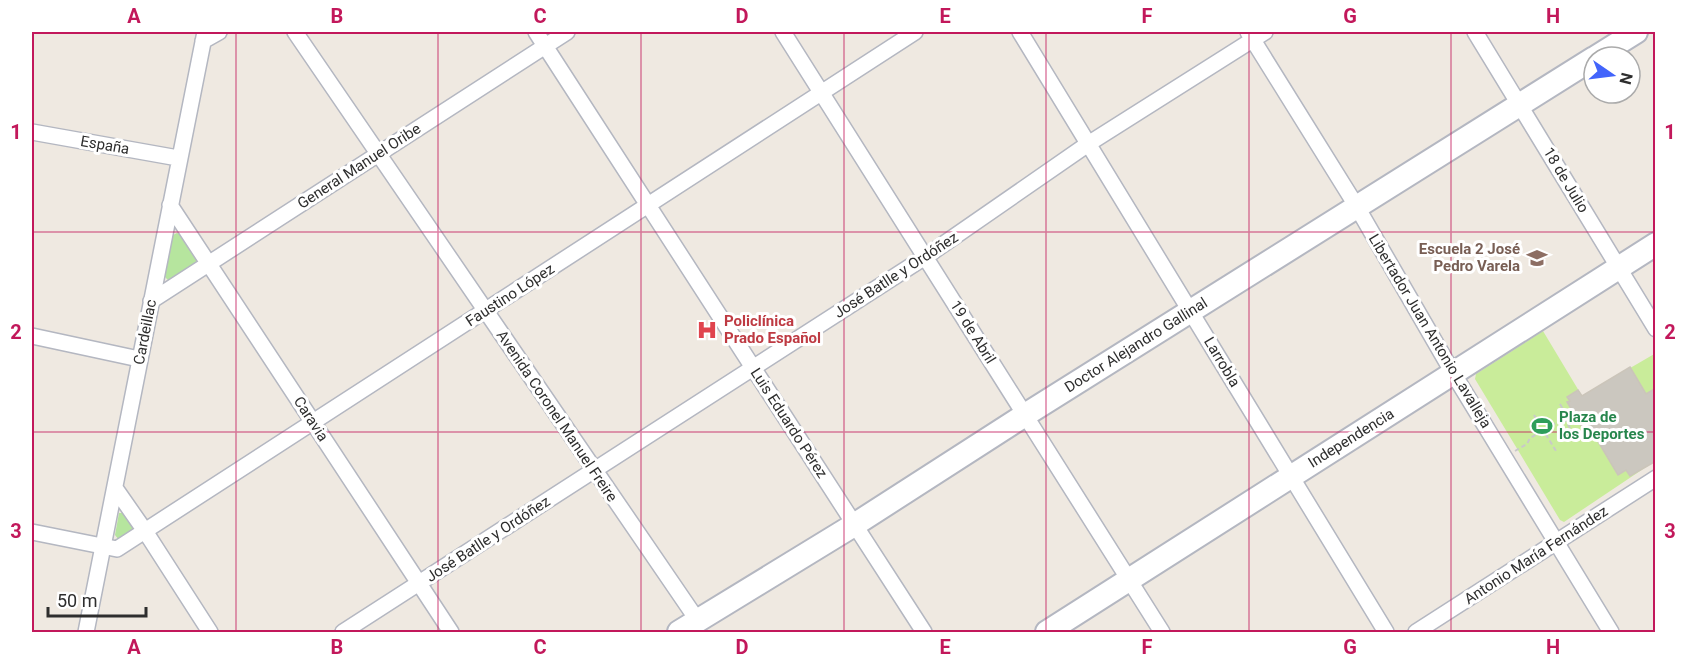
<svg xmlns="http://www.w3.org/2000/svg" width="1687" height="664" viewBox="0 0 1687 664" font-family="Roboto,sans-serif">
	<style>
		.green { fill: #b6e59e }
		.pitch { fill: #c9ec9a }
		.building { fill: #cbc7bf; stroke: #cbc5ba; stroke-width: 1.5 }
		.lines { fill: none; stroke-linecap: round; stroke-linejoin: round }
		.street-casing { stroke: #b4b7c1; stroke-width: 18 }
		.secondary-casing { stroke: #b4b7c1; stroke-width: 26 }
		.path { stroke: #c9c9c9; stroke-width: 2; stroke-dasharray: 4.5 3; stroke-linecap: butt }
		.street { stroke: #fff; stroke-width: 15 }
		.secondary { stroke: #fff; stroke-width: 22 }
		.grid { fill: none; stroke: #c2185b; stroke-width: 1.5; stroke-opacity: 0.55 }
		.labels { text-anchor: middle; stroke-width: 6; stroke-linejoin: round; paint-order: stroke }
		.street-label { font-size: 15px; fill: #2e2e2e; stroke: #fff }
		.education-label { font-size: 15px; font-weight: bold; fill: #785e54; stroke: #fff; text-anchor: end }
		.health-label { font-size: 15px; font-weight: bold; fill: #be3a42; stroke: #fff; text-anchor: start }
		.leisure-label { font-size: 15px; font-weight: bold; fill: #27864d; stroke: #fff; text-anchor: start }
		.neatline { fill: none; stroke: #c2185b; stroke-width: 2 }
		.grid-label { font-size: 20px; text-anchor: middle; font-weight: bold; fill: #c2185b }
	</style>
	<rect width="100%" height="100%" fill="#efe9e1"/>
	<!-- green -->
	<path class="green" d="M177,233L180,234L196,258V262L170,282L165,277L173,235Z
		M119,513H124L133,527L132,531L119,540L115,535Z"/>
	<!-- pitch -->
	<path class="pitch" d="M1543,331L1582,396L1656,353L1655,461L1564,522L1560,520L1475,379L1476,374Z"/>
	<!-- building -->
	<path class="building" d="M1630,367L1646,394L1656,388V461L1630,476L1626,470L1618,475L1590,428L1587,430L1585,425L1582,427L1567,402L1570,401L1567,397L1578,390L1582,396Z"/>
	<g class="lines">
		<!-- street casing -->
		<g class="street-casing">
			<path id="street" d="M295,32L698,621
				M536,32L924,632
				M783,32L1162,632
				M1020,32L1386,632
				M1248,32L1357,207L1453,373L1611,632
				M1475,32L1656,329
				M203,41L219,32
				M32,132L178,158
				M170,205L451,632
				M151,301L567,32
				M32,336L139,359
				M115,488L145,531L210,632
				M32,532L117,549L915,32
				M86,632L205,32
				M343,632L925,257L1088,144L1265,32
				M1416,632L1656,478"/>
		</g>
		<!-- secondary casing -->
		<g class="secondary-casing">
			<path id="secondary" d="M1596,57L1636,32
				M679,632L854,525L1025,415L1594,58
				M1047,632L1656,244"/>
		</g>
		<!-- path -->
		<path class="path" d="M1560,404L1567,416
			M1534,415L1556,451
			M1564,418L1573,433
			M1515,451L1527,444L1530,438L1573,413"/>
		<!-- street -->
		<use href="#street" class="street"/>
		<!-- secondary -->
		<use href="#secondary" class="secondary"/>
	</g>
	<!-- grid -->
	<path class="grid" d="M236,32V632M438,32V632M641,32V632M844,32V632M1046,32V632M1249,32V632M1451,32V632M32,232H1656M32,432H1656"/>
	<!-- icons -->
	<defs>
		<g id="school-bare" transform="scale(1.62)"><path d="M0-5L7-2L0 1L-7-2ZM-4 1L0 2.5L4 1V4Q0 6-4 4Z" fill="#8d6e63" stroke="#fff" stroke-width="2.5" paint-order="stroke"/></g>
		<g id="hospital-bare" transform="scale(1.62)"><path d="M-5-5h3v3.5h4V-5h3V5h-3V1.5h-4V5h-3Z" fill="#e0444e" stroke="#fff" stroke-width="2.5" paint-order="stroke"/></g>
		<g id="stadium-bare" transform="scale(1.62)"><path d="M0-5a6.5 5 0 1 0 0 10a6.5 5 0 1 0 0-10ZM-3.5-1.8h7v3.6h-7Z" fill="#2e9e5b" stroke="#fff" stroke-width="2.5" paint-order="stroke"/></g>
	</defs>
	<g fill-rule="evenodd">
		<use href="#school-bare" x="1537" y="258"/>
		<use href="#hospital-bare" x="707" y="330"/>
		<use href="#stadium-bare" x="1542" y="426"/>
	</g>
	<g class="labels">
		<!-- street labels -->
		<g class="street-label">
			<text transform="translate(105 145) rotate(10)" y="5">España</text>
			<text transform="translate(359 166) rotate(-33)" y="5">General Manuel Oribe</text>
			<text transform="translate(1566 180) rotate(59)" y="5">18 de Julio</text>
			<text transform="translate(896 275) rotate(-33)" y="5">José Batlle y Ordóñez</text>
			<text transform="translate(510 295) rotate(-33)" y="5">Faustino López</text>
			<text transform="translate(1430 331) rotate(59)" y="5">Libertador Juan Antonio Lavalleja</text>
			<text transform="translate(145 332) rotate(-79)" y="5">Cardeillac</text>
			<text transform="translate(973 332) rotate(58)" y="5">19 de Abril</text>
			<text transform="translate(1136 345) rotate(-32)" y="5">Doctor Alejandro Gallinal</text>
			<text transform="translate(1222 362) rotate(59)" y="5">Larrobla</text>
			<text transform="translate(557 416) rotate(56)" y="5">Avenida Coronel Manuel Freire</text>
			<text transform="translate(311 419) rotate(57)" y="5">Caravia</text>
			<text transform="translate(789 423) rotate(57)" y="5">Luis Eduardo Pérez</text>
			<text transform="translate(1351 438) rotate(-32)" y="5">Independencia</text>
			<text transform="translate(488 539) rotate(-33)" y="5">José Batlle y Ordóñez</text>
			<text transform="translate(1536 555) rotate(-33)" y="5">Antonio María Fernández</text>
		</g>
		<!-- education labels -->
		<g class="education-label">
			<text x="1520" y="254">Escuela 2 José<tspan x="1520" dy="17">Pedro Varela</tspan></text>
		</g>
		<!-- health labels -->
		<g class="health-label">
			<text x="724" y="326">Policlínica<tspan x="724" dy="17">Prado Español</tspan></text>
		</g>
		<!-- leisure labels -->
		<g class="leisure-label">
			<text x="1559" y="422">Plaza de<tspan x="1559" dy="17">los Deportes</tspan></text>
		</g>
	</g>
	<!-- border -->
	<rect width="1687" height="664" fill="none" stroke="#ffffff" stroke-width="66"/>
	<!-- north arrow -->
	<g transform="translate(1612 75) rotate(104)"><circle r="28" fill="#ffffff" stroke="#ababab" stroke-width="1.5"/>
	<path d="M0-4.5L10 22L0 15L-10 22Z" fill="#4264fb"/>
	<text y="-9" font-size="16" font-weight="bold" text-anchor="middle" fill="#2e2e2e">N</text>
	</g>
	<!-- scale -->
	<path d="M48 607v9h98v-9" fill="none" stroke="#2e2e2e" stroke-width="3"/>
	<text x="57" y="607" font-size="18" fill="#2e2e2e" stroke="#ffffff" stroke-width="4.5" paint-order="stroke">50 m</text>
	<rect x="33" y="33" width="1621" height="598" class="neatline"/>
	<g class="grid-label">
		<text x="134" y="23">A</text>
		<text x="337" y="23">B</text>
		<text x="540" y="23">C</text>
		<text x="742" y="23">D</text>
		<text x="945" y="23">E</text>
		<text x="1147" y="23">F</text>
		<text x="1350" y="23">G</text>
		<text x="1553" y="23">H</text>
		<text x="16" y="139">1</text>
		<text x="1670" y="139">1</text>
		<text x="16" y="339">2</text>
		<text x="1670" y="339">2</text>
		<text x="16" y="538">3</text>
		<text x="1670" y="538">3</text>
		<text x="134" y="654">A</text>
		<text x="337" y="654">B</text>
		<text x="540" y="654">C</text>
		<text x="742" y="654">D</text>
		<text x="945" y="654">E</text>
		<text x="1147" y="654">F</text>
		<text x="1350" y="654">G</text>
		<text x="1553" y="654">H</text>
	</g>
</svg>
